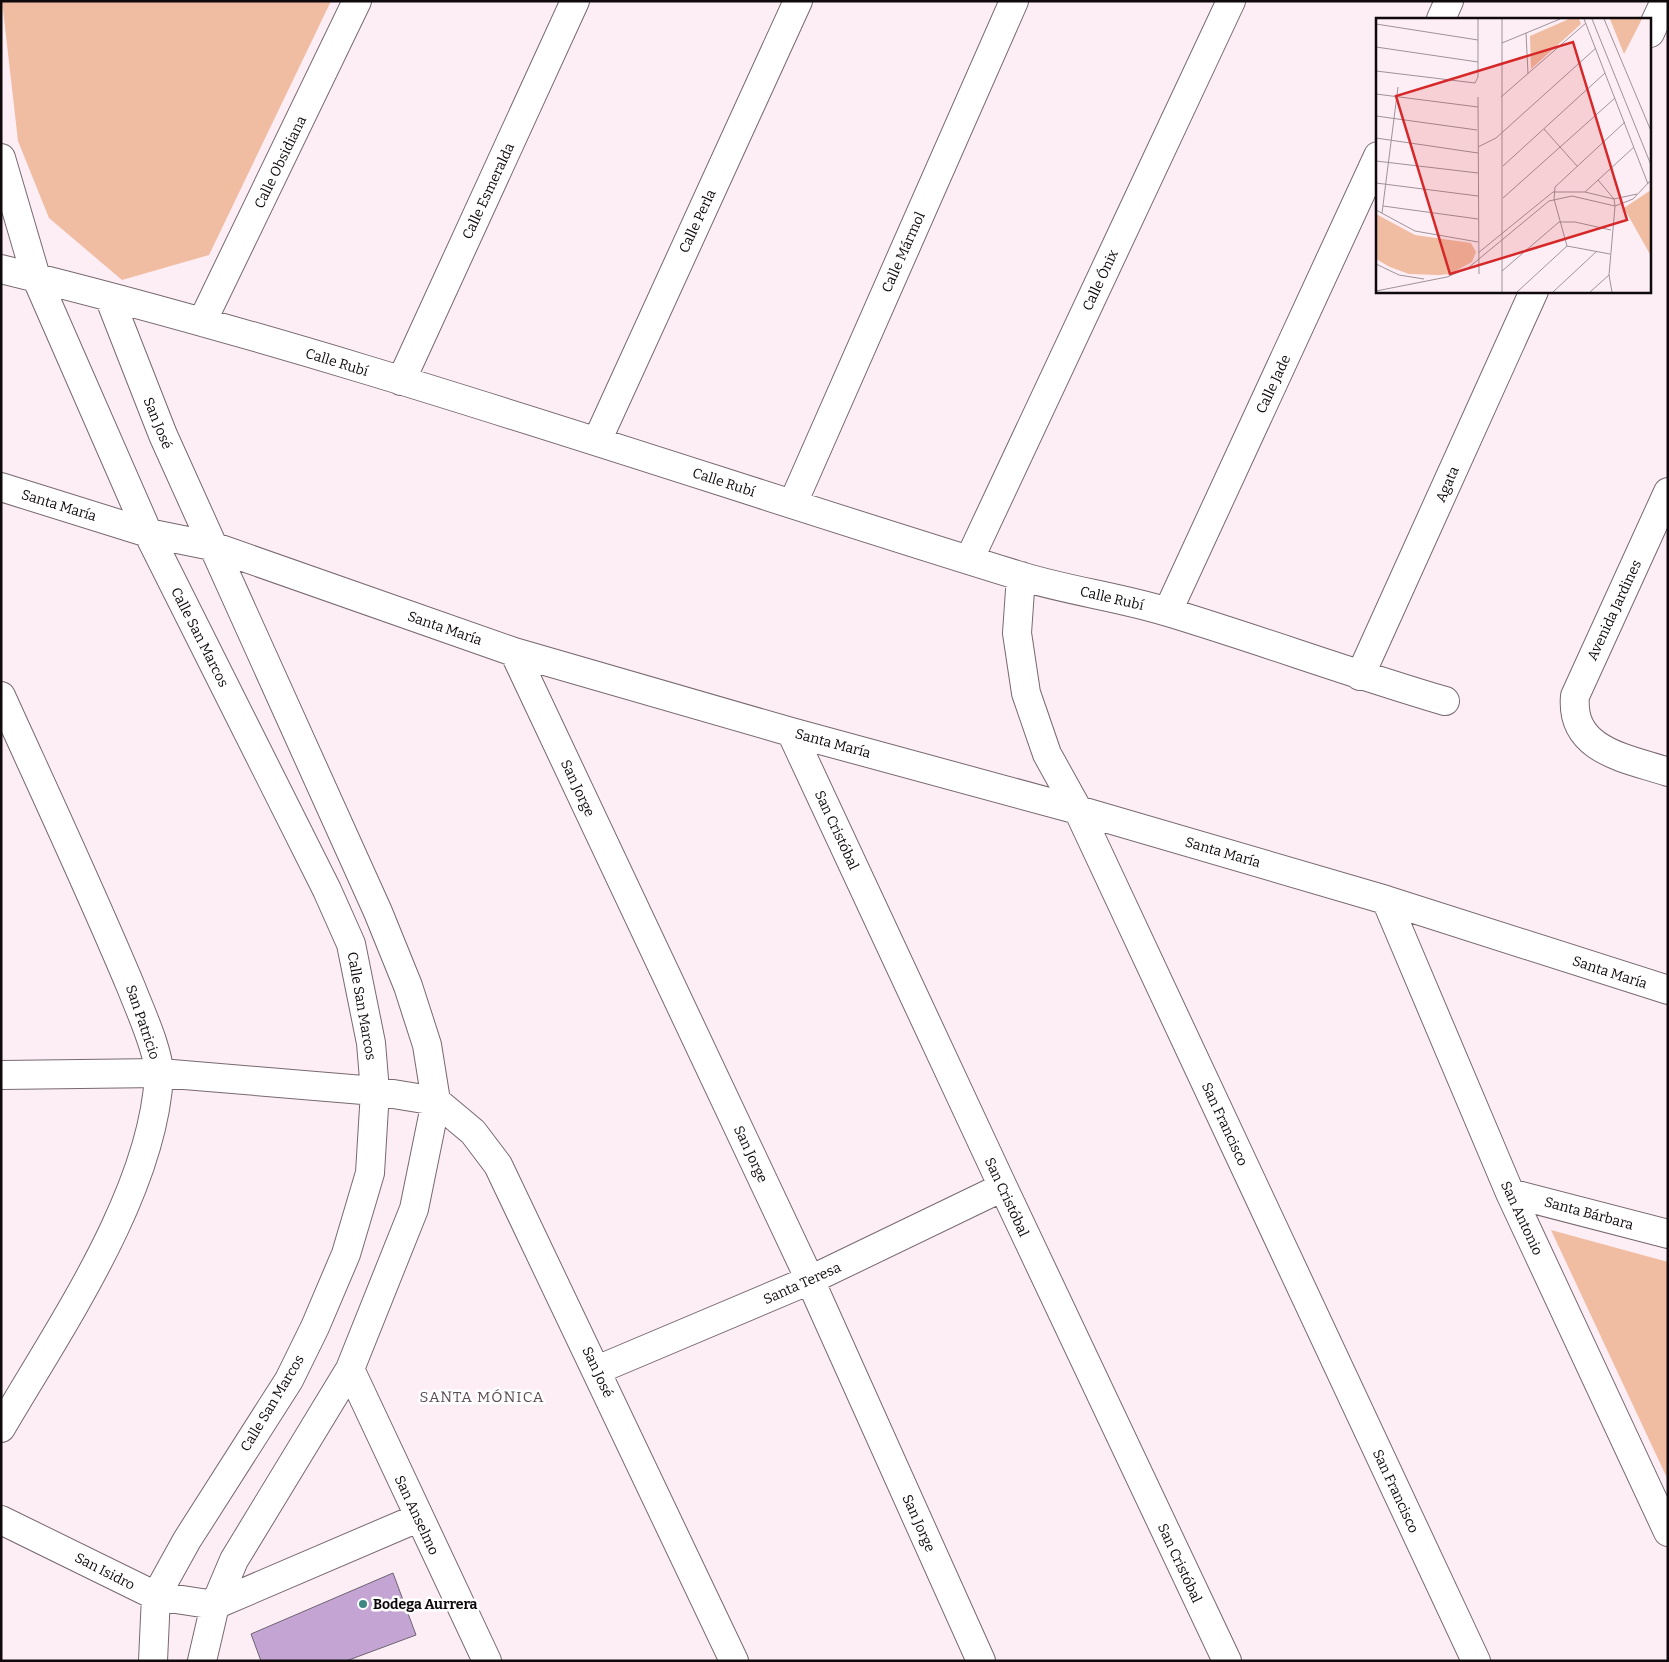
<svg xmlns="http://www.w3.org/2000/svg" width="1669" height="1662" viewBox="0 0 1669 1662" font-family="Bitter,serif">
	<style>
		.green { fill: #f0bca2 }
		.building { fill: #c4a4d3; stroke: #6c6371 }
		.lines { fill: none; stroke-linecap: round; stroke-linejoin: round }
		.minor-casing { stroke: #786870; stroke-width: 30 }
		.minor { stroke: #fff; stroke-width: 28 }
		.poi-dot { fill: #3f8783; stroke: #fff; stroke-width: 2 }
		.labels { text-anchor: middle; stroke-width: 5; stroke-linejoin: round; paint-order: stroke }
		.street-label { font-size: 14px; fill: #0f090c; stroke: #fff }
		.poi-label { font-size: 14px; font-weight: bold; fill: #0f090c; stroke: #fff; text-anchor: start }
		.neighbourhood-label { font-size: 15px; letter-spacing: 1px; fill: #5c4d55; stroke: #fff }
		.inset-road { fill: none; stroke: #9e9298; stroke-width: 1 }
		.view { fill: #d62828; fill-opacity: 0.15; stroke: #d62828; stroke-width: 2.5 }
		.inset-edge { fill: none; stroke: #0f090c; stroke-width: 2.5 }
	</style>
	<rect width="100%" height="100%" fill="#fdeef5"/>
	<!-- green -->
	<path class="green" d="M2,1H331L209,255L122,280L49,218L18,141Z
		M1551,1230L1668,1262V1480Z"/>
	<!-- building -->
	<path class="building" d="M393,1573L416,1635L346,1661H261L251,1634Z"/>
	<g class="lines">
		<!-- minor casing -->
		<g class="minor-casing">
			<path id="minor" d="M1441,19L1449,1
				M1650,33L1665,1
				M1,158L36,277L148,533L327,890L351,944L371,1043L375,1091L370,1173L346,1254L315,1327L289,1380L187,1540L156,1596L153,1661
				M1,269C345,353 679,471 1017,575C1067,591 1121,597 1171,613C1263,641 1353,674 1445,701
				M109,297L163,435L378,912L408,986L427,1045L436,1101L414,1209L350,1369L234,1560L215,1605L202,1661
				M202,322L357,1
				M401,381L575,1
				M597,441L798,1
				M1,487L148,533L212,546L514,652L791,732L1078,810L1386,900L1668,990
				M1668,492L1575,696C1570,751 1626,758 1668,772
				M793,503L1014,1
				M969,560L1231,1
				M1021,576L1017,633L1026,693L1047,754L1078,810L1476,1661
				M1168,611L1378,156
				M514,652L810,1280L981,1661
				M1360,676L1534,291
				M1,696C45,793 90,889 131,987C139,1008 160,1053 159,1075C153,1193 60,1327 1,1428
				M791,732L1003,1187L1227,1661
				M1386,900L1510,1193L1668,1532
				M1,1075L160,1073L375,1091L436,1101L473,1132L498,1165L734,1661
				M1510,1193L1668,1234
				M350,1369L487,1661
				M597,1370L810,1280L1003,1187
				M1,1520L156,1596L215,1605L418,1518"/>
		</g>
		<!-- minor -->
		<use href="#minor" class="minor"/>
	</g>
	<!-- markers -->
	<circle class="poi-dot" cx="363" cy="1604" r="5"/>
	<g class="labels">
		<!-- street labels -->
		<g class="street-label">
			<text transform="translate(280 162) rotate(-64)" y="5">Calle Obsidiana</text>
			<text transform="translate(488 191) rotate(-65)" y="5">Calle Esmeralda</text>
			<text transform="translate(697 221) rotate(-65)" y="5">Calle Perla</text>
			<text transform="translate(903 252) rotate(-66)" y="5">Calle Mármol</text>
			<text transform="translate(1100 280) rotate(-65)" y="5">Calle Ónix</text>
			<text transform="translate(337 362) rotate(17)" y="5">Calle Rubí</text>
			<text transform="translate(1273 384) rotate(-65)" y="5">Calle Jade</text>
			<text transform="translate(158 423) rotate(68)" y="5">San José</text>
			<text transform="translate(724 482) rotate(18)" y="5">Calle Rubí</text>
			<text transform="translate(1447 484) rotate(-66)" y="5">Agata</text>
			<text transform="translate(59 505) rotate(17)" y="5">Santa María</text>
			<text transform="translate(1112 598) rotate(13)" y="5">Calle Rubí</text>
			<text transform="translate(1614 610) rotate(-65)" y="5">Avenida Jardines</text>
			<text transform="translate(445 628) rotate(19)" y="5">Santa María</text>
			<text transform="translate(200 637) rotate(63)" y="5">Calle San Marcos</text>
			<text transform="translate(833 743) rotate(15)" y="5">Santa María</text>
			<text transform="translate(578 788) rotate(65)" y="5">San Jorge</text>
			<text transform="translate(837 830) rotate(65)" y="5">San Cristóbal</text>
			<text transform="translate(1223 852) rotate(16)" y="5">Santa María</text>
			<text transform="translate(1610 972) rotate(18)" y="5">Santa María</text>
			<text transform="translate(362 1006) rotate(80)" y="5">Calle San Marcos</text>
			<text transform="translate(143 1022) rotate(71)" y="5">San Patricio</text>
			<text transform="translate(1225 1124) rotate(65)" y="5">San Francisco</text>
			<text transform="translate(751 1154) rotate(65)" y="5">San Jorge</text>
			<text transform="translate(1007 1197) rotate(65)" y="5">San Cristóbal</text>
			<text transform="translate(1589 1213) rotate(15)" y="5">Santa Bárbara</text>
			<text transform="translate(1522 1218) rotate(65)" y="5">San Antonio</text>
			<text transform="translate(802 1283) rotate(-24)" y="5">Santa Teresa</text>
			<text transform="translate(598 1372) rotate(65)" y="5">San José</text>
			<text transform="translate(272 1403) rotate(-59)" y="5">Calle San Marcos</text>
			<text transform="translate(1396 1491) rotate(65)" y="5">San Francisco</text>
			<text transform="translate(417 1515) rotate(65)" y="5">San Anselmo</text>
			<text transform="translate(919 1523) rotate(66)" y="5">San Jorge</text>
			<text transform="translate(1180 1563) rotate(65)" y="5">San Cristóbal</text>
			<text transform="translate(105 1571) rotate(27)" y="5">San Isidro</text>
		</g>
		<!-- poi labels -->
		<g class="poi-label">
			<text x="373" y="1609">Bodega Aurrera</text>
		</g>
		<!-- neighbourhood labels -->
		<g class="neighbourhood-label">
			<text x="482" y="1402">SANTA MÓNICA</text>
		</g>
	</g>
	<!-- overview -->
	<g transform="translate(1376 18)">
		<rect width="275" height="275" fill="#fdeef5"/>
		<path d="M193,1H203L205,6L155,51L154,18ZM234,1H266L248,36ZM275,172V238L248,190ZM0,196L39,217L95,225L100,234L96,244L74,256L63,257L33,256L14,249L0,241Z" fill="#f0bca2"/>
		<path class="inset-road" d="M126,1V274M208,1L272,166M216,1L275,147M228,1L275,113M0,6L102,22M150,15L152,56M126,25L184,1M0,29L102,44M0,53L99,65L102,59V1M0,76L102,89M102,79L103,256M125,79L210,5M0,98L101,112M168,111L201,148M0,120L102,135M102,129L120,120L220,30M0,143L102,155M127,148L229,55M222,162L238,181L239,188L233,257L236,274M0,165L102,178M209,174L258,129M127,180L239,80M7,188L102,201M0,192L39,213L102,224M6,195L22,69M191,228L178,181L179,169L249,104M191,228L234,236M102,235L177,174H209L238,181L261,176M0,246L23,257L48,261M126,253L183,204H199L235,212M0,273L71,259L92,250L173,183L196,178L239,188L257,181L275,162M141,274L191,228M177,274L221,233M214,274L233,257"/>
		<path class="view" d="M197,24L251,202L74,256L20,78Z"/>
		<rect width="275" height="275" class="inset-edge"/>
	</g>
	<!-- border -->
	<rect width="1669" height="1662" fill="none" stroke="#0f090c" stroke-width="5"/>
</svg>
